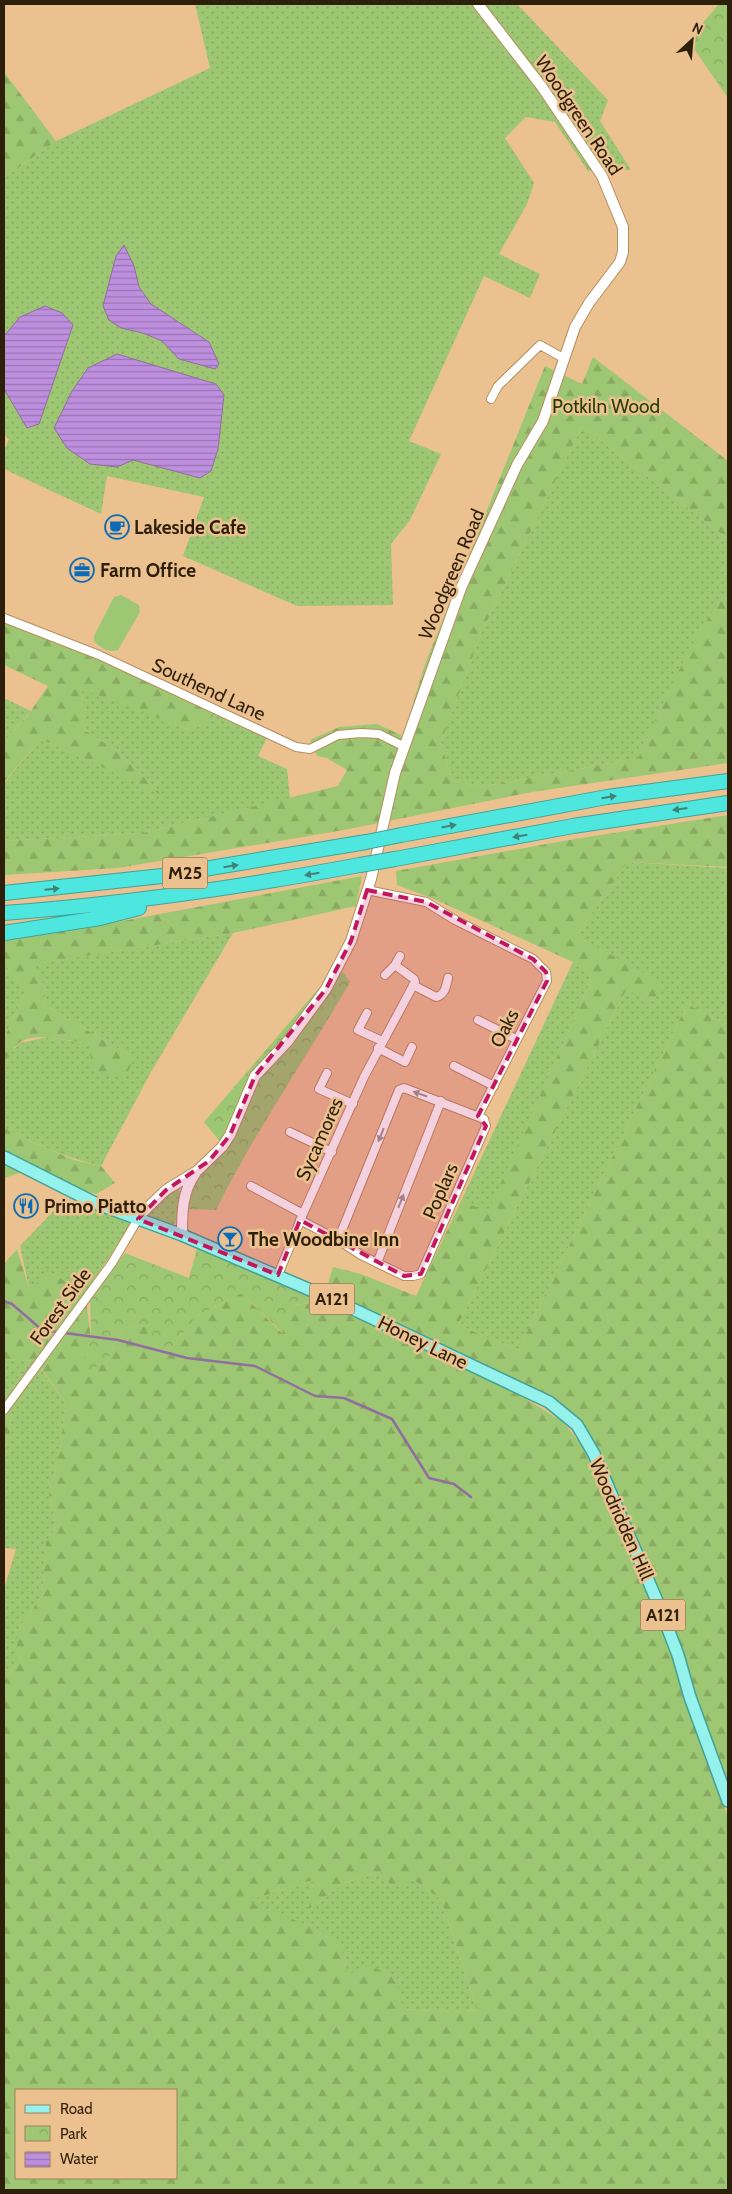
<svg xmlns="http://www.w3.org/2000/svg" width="732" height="2194" viewBox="0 0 732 2194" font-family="Cabin,sans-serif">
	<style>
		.grass { fill: url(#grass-dots) }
		.forest { fill: url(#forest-firs); fill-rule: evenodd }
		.park { fill: url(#park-crowns) }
		.garden { fill: #9dc772 }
		.water { fill: url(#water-rules); stroke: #926d9f }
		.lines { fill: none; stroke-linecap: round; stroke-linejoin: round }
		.stream { stroke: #926d9f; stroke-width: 2.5 }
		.street-casing { stroke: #b68e5e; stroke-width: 10 }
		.secondary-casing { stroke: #b68e5e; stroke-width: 12 }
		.primary-casing { stroke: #43a195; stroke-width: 14 }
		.highway-casing { stroke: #43a195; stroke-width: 16 }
		.street { stroke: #fff; stroke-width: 8 }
		.secondary { stroke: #fff; stroke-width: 10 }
		.primary { stroke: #95f1ec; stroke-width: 11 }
		.highway { stroke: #4ee7e0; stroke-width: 14 }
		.highway-bridge-casing { stroke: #43a195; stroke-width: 16; stroke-linecap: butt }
		.highway-bridge { stroke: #4ee7e0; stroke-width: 14 }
		.oneway { fill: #3e8376 }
		.oneway2 { fill: #a19a91 }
		.marked { fill: #c2185b; fill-opacity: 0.2; stroke: #c2185b; stroke-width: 4; stroke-dasharray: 10 6; stroke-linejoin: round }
		.labels { text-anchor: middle; stroke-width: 5; stroke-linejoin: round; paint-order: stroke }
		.shield { fill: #ecc190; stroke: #675033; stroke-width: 1 }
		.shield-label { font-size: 18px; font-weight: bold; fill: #2e1f0b }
		.street-label { font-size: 19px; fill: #2e1f0b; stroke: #ecc190 }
		.park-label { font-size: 19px; fill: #233d00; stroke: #ecc190 }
		.poi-label { font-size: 19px; font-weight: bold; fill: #2e1f0b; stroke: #ecc190; text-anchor: start }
	</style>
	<defs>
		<pattern id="grass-dots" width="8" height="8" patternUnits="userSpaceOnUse" patternTransform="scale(1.25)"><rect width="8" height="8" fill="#9dc772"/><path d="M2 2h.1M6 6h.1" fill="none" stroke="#88aa61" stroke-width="1.8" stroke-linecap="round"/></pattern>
		<pattern id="forest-firs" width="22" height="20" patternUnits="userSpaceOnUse" patternTransform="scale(1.25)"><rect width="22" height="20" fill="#9dc772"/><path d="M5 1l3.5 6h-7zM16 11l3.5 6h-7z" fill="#88aa61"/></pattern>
		<pattern id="park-crowns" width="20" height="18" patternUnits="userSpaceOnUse" patternTransform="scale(1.25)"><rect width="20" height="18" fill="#9dc772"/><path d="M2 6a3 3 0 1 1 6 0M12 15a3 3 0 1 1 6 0" fill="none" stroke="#88aa61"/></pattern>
		<pattern id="water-rules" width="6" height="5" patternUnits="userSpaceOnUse" patternTransform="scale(1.25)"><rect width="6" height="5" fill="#bd8fde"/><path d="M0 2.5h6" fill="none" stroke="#9a74b2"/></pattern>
	</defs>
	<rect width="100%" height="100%" fill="#ecc190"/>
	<!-- grass -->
	<path class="grass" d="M195,4H517L608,100L600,121L631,170L588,171L555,122L526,117L505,138L534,183L527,204L499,254L540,274L530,298L484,276L409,441L441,454L410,520L391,544L393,605L297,606L183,556L204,497L107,476L101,514L4,469V450L9,439L4,435V178L56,141L210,68Z
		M582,426L728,539V592C690,636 664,706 638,758L481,787L452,780L441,742L483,629Z
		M82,688L192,731L223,709L271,730L258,756L287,769L290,798L143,833L4,841V783L41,739L161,794L119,752L84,730Z
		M4,698L31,711L4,742Z
		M627,862L728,868V1025L687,1004L518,1350L458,1325L626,990L661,983L576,936Z
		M233,933L151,1072L101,1166C66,1158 35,1144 4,1128V1067L11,1052L20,1043L47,1037L90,1044V1055L134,1058L44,1005L45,989L34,964Z
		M573,962L593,976L488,1213L461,1201Z
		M4,967H7L26,991L4,1039Z
		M179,1188L180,1196L175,1224L171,1225L149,1216V1213L162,1199Z
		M65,1199L132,1223L85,1293L47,1270L30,1292L20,1246Z
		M4,1359L35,1361L65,1402L61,1444L49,1493L56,1527L46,1542L42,1596L17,1631V1664L4,1681V1589L16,1549L4,1548V1447L10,1439L11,1386L4,1394Z
		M382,1871L392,1888L411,1878L441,1899L477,2010L451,2012L403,2009L349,1975L342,1960L246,1901L313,1880L310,1908L344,1883Z"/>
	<!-- forest -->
	<path class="forest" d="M4,72L56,141L4,178Z
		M593,357L728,461V539L582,426L483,629L441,742L452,780L481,787L638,758C663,706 690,636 728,592V763L532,792L344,830L118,868L4,875V841L143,833L338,786L347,770L327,758L317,756L310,740L339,727L377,724L403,736L425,664L545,366L582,384Z
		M4,614L223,709L192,731L82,689L84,730L119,752L162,795L41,739L4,782V742L28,715L48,686L4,665Z
		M728,815V867L627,862L576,936L661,982L654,1001L626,990L458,1325L518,1350L687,1004L728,1025V1785L697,1706L677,1640L617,1493L594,1443L535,1390L485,1364L341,1297L347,1293L326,1290L333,1267L361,1274L416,1296L461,1201L488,1212L593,976L573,962L434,899L397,885L396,871L569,840Z
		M362,876L356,906L233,933L35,964L45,989L44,1005L134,1058L124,1082L94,1069L90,1055L89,1044C70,1041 36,1031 19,1043C12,1049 8,1059 4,1067V1039L26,991L7,967H4V941L117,922Z
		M4,1128L34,1143L74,1160L101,1166L115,1183L96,1194L80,1190L35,1168L4,1178Z
		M17,1249L30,1291L47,1270L85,1293L91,1338L80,1375L107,1361L123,1328L147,1325L170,1349L197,1316L241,1293L282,1333L293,1305L321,1302L409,1340L507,1387L563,1422L583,1447L595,1472L666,1638L697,1736L728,1817V2190H4V1681L17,1664V1631L42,1596L46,1542L56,1527L49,1493L61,1444L65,1402L36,1361L4,1359V1264ZM382,1871L392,1888L411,1881L412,1879L441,1899L477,2010L451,2012L403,2009L395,1976L364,1964L349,1975L342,1960L343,1948L324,1932L247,1901L313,1880L309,1909L344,1883ZM16,2090H176V2178H16Z
		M11,1385L10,1439L4,1447V1394Z"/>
	<!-- park -->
	<path class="park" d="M719,4H728V98L688,40Z
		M338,966L350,982C306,1059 255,1131 216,1210L186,1209L197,1174L226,1149L204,1122Z
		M198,1245L279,1281L321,1302L293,1305L283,1333L241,1293L197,1316L170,1349L151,1350L147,1325L123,1328L107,1361L79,1376L91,1338L90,1298L125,1253L189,1278Z"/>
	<!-- garden -->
	<path class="garden" d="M121,595L139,605L140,612L118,650C108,653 101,648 94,641V636L114,597Z"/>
	<!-- water -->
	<path class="water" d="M124,245L134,266L139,287L151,304L209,342L219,364L215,369L179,359L162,341L143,333L121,328L109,320L103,306L116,256Z
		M45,306L62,313L73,325L39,424L27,428L4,389V336L20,317Z
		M117,354L216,384L224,395L218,449L211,471L200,478L133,460L117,467L90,464L67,448L54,428L72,391L88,368Z"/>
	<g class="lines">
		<!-- stream -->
		<path class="stream" d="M4,1301L12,1304L42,1330L118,1340L187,1358L255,1366L315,1396L344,1398L392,1419L429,1478L454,1484L471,1497"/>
		<!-- street casing -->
		<g class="street-casing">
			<path id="street" d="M491,399L498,386L540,345L563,358
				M4,618L99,655L296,747L310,749L338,735L361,733L379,734L403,746
				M367,890L426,902L455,920L533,959L546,972L547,981L478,1116
				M385,975L395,965
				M413,985L436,997C445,995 446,987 448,978
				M367,1013L358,1030L382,1041
				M478,1020L516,1039
				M378,1048L405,1062L412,1047
				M454,1066L494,1086
				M327,1073L319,1089L353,1104
				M290,1132L332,1152
				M251,1186L303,1214
				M300,1220L338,1240L361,1255L404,1276H413L421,1274L486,1126L484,1119L404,1088L399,1090L338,1240
				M377,1263L441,1101
				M278,1275L303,1214L364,1077L415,982L414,979L395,965L400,956
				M4,1410L112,1263L138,1219"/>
		</g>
		<!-- secondary casing -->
		<g class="secondary-casing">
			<path id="secondary" d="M138,1219L142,1213L166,1190L197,1171L222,1147L230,1135L255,1076L288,1041L326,989L351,941L371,879L395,773L461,588L517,465L543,421L575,327L589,303L620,262L623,252V227L602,176L542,87L478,4
				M182,1235C182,1214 182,1192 195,1174"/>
		</g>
		<!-- primary casing -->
		<g class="primary-casing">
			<path id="primary" d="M4,1157L95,1203L182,1235L336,1301L549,1402L577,1425L594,1454L660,1608L678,1655L690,1697L728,1801"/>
		</g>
		<!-- highway casing -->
		<g class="highway-casing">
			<path id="highway" d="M401,835L607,797L728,781
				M395,859L573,826L728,803
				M4,893L162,876L366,842
				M4,913C124,904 242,887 360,865
				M4,933L100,918L139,908"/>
		</g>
		<!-- street -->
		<use href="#street" class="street"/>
		<!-- secondary -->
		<use href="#secondary" class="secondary"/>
		<!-- primary -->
		<use href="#primary" class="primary"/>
		<!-- highway -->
		<use href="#highway" class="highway"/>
		<!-- highway-bridge casing -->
		<g class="highway-bridge-casing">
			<path id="highway-bridge" d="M366,842L401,835
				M360,865L395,859"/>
		</g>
		<!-- highway-bridge -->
		<use href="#highway-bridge" class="highway-bridge"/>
	</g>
	<!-- one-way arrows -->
	<defs><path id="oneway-solid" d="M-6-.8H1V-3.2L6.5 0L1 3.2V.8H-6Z" transform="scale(1.25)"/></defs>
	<g class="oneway">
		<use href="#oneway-solid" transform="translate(609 797) rotate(-9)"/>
		<use href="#oneway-solid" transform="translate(680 809) rotate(172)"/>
		<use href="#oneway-solid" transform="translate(449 826) rotate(-11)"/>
		<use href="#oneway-solid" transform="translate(520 836) rotate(170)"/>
		<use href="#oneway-solid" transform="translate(231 866) rotate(-9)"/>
		<use href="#oneway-solid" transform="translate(312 874) rotate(170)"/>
		<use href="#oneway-solid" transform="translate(52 889) rotate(-5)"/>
	</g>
	<g class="oneway2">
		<use href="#oneway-solid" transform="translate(420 1094) rotate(-161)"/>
		<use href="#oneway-solid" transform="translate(381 1135) rotate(112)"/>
		<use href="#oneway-solid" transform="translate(401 1201) rotate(-68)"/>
	</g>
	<!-- marked area -->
	<path class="marked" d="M367,890L426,902L533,959L546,972L547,981L478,1116L486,1126L421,1274L404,1276L300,1220L278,1275L138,1219L166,1190L209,1161L230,1135L255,1076L326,989L351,941Z"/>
	<!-- icons -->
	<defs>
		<g id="cafe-ring" transform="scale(1.25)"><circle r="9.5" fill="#ecc190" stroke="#0b6bb8" stroke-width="1.5"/><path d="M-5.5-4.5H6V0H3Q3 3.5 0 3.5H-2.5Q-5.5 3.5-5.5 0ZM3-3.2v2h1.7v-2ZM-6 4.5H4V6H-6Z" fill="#0b6bb8"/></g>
		<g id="office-ring" transform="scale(1.25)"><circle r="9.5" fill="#ecc190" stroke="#0b6bb8" stroke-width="1.5"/><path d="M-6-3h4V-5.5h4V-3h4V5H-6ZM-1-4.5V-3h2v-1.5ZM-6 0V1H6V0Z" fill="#0b6bb8"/></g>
		<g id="restaurant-ring" transform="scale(1.25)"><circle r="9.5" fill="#ecc190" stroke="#0b6bb8" stroke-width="1.5"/><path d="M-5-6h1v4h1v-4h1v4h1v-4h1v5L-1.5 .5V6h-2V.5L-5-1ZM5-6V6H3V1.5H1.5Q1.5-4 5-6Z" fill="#0b6bb8"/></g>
		<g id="bar-ring" transform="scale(1.25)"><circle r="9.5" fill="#ecc190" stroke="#0b6bb8" stroke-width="1.5"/><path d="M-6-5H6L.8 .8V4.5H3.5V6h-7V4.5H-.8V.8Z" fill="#0b6bb8"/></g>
	</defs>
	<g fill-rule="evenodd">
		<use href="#cafe-ring" x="117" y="527"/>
		<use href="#office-ring" x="82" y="570"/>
		<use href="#restaurant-ring" x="26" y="1206"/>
		<use href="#bar-ring" x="230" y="1239"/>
	</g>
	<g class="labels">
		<!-- shield labels -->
		<g class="shield">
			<rect x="162.5" y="857.5" width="45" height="31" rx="4"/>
			<rect x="309.5" y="1283.5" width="45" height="31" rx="4"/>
			<rect x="640.5" y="1599.5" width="45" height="31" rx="4"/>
		</g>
		<g class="shield-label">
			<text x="185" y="879">M25</text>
			<text x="332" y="1305">A121</text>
			<text x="663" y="1621">A121</text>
		</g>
		<!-- street labels -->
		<g class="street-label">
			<text transform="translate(579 115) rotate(56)" y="7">Woodgreen Road</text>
			<text transform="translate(451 574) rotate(-67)" y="7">Woodgreen Road</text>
			<text transform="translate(209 689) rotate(25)" y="7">Southend Lane</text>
			<text transform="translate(504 1028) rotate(-63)" y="7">Oaks</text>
			<text transform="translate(319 1139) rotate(-66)" y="7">Sycamores</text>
			<text transform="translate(440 1191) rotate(-66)" y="7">Poplars</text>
			<text transform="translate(60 1306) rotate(-54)" y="7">Forest Side</text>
			<text transform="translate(423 1342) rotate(26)" y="7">Honey Lane</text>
			<text transform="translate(622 1519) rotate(66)" y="7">Woodridden Hill</text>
		</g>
		<!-- park labels -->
		<g class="park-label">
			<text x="606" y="413">Potkiln Wood</text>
		</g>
		<!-- poi labels -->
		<g class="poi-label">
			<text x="134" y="534">Lakeside Cafe</text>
			<text x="100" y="577">Farm Office</text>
			<text x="44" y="1213">Primo Piatto</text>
			<text x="248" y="1246">The Woodbine Inn</text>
		</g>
	</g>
	<!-- border -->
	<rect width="732" height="2194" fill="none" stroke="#2e1f0b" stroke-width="10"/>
	<!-- legend -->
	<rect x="15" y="2089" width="162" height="90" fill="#ecc190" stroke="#a0805b"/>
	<rect x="25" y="2105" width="25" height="8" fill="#95f1ec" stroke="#a0805b"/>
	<text x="60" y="2114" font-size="15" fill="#2e1f0b">Road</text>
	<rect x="25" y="2126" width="25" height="15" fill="url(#park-crowns)" stroke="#a0805b"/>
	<text x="60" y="2139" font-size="15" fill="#2e1f0b">Park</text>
	<rect x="25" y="2152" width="25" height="15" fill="url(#water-rules)" stroke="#a0805b"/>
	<text x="60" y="2164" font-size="15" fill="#2e1f0b">Water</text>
	<!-- north arrow -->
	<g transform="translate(692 40) rotate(26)" stroke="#ecc190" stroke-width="4" paint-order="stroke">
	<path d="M0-4L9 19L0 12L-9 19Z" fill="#2e1f0b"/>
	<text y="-8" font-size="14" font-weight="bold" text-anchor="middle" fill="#2e1f0b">N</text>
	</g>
</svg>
